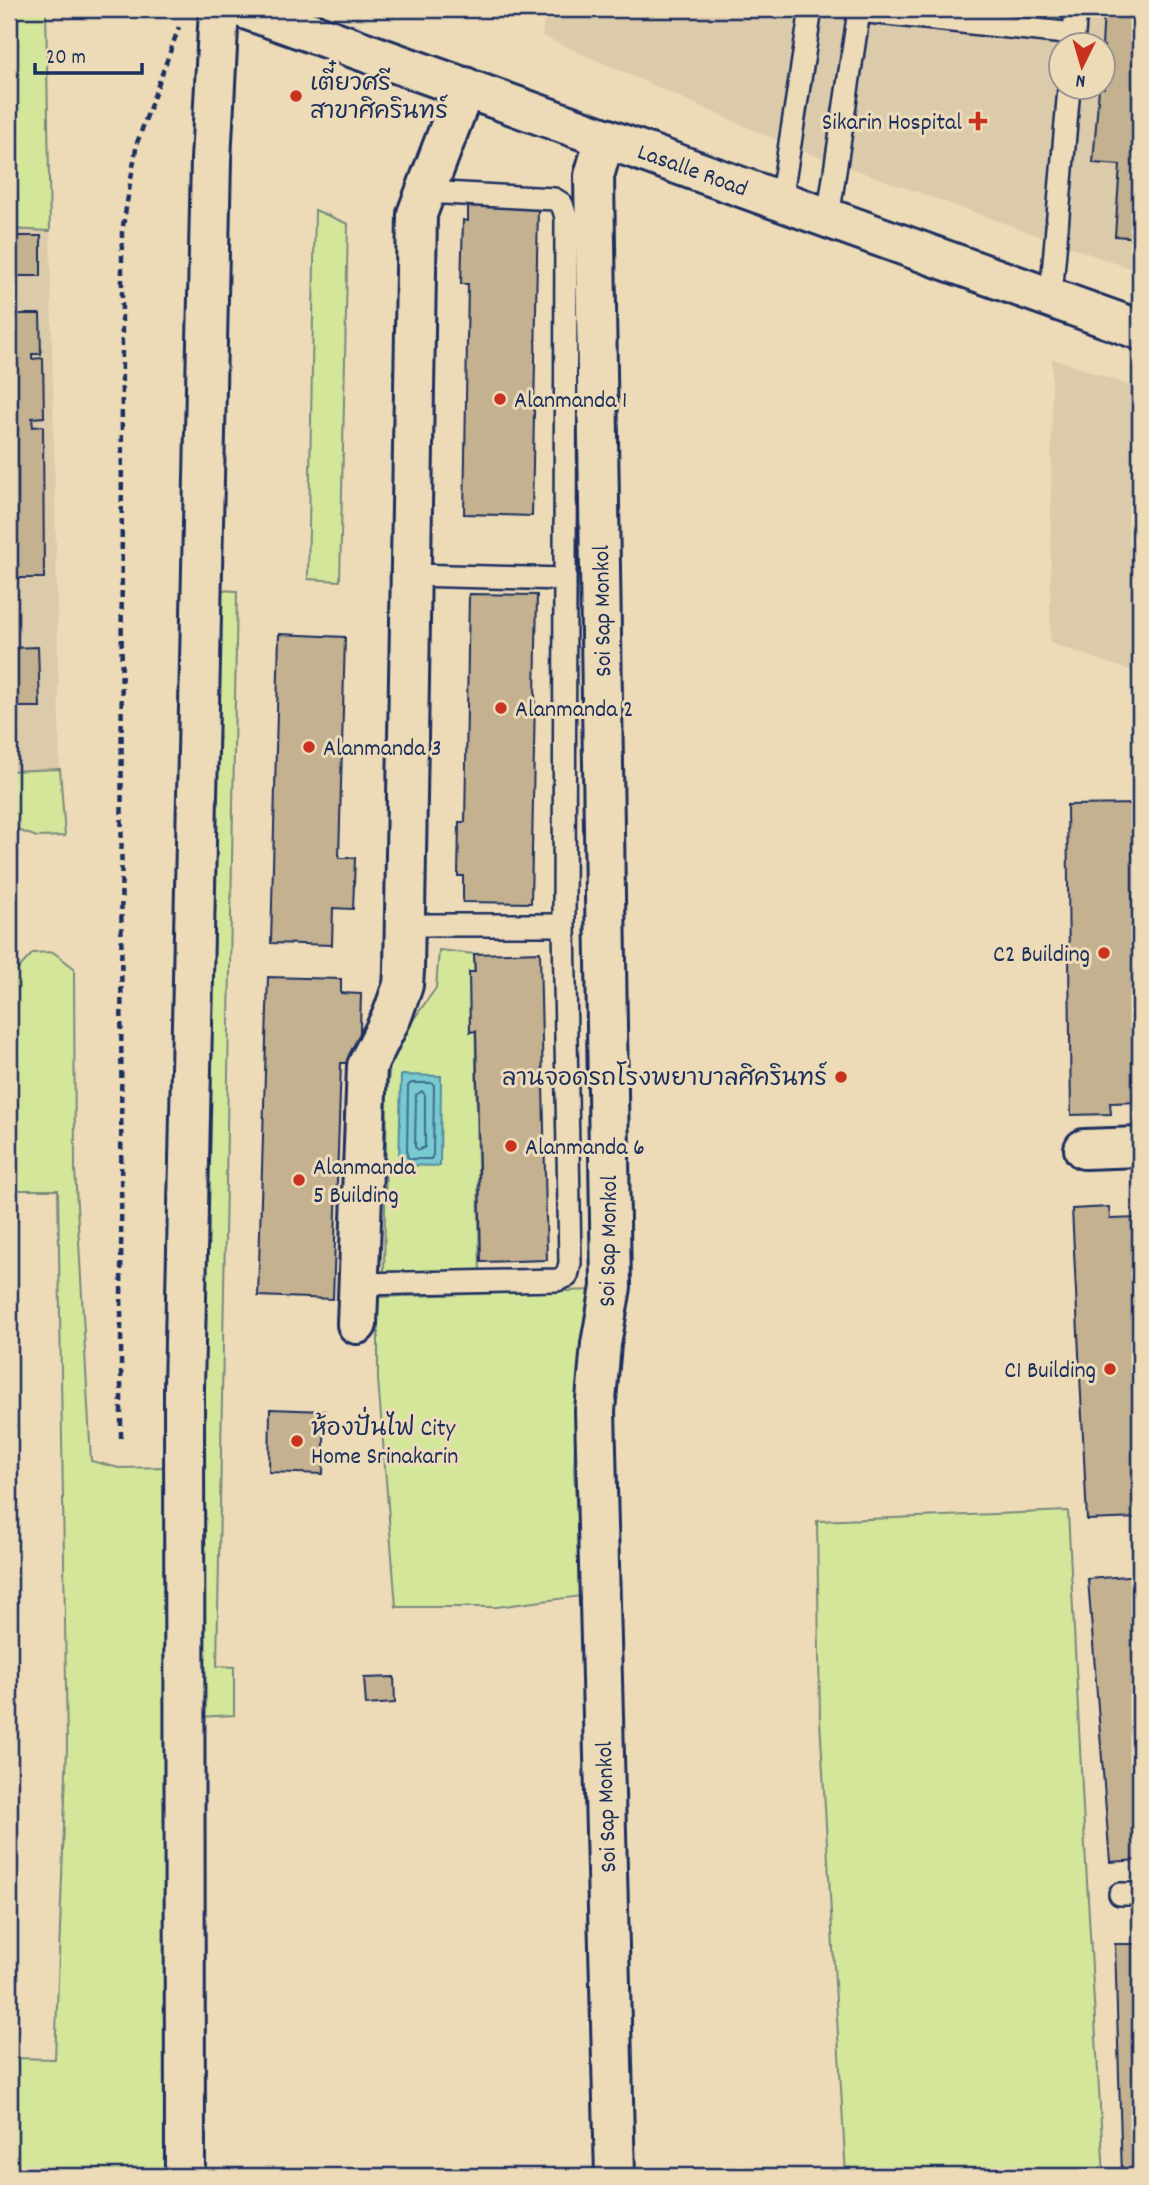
<svg xmlns="http://www.w3.org/2000/svg" width="1149" height="2185" viewBox="0 0 1149 2185" font-family="Dekko,'Playpen Sans Thai',sans-serif">
	<style>
		.built { fill: #dccbaa; fill-rule: evenodd }
		.green { fill: #d4e69a; stroke: #788a7c; stroke-width: 2 }
		.water { fill: #79cad0; stroke: #538ca2; stroke-width: 2 }
		.lines { fill: none; stroke-linecap: round; stroke-linejoin: round }
		.shore { stroke: #416d8c; stroke-width: 2 }
		.building { fill: #c3b190; stroke: #1b2f5e; stroke-width: 2 }
		.lane-casing { stroke: #1b2f5e; stroke-width: 26 }
		.street-casing { stroke: #1b2f5e; stroke-width: 44 }
		.secondary-casing { stroke: #1b2f5e; stroke-width: 44 }
		.path { stroke: #1b2f5e; stroke-width: 4.5; stroke-dasharray: 7 5; stroke-linecap: butt }
		.lane { stroke: #eddbb8; stroke-width: 21 }
		.street { stroke: #eddbb8; stroke-width: 38 }
		.secondary { stroke: #eddbb8; stroke-width: 38 }
		.poi-dot { fill: #c8321e; stroke: #eddbb8; stroke-width: 2.5 }
		.labels { text-anchor: middle; stroke-width: 6; stroke-linejoin: round; paint-order: stroke }
		.poi-label { font-size: 24px; fill: #1b2f5e; stroke: #eddbb8; text-anchor: start }
		.street-label { font-size: 24px; fill: #1b2f5e; stroke: #eddbb8 }
	</style>
	<rect width="100%" height="100%" fill="#eddbb8"/>
	<filter id="ink" filterUnits="userSpaceOnUse"><feTurbulence type="fractalNoise" baseFrequency=".0143" numOctaves="2"/><feDisplacementMap in="SourceGraphic" scale="14" xChannelSelector="R" yChannelSelector="G"/><feConvolveMatrix kernelMatrix="1 2 1 2 8 2 1 2 1" color-interpolation-filters="sRGB"/></filter>
	<g filter="url(#ink)">
		<!-- built -->
		<path class="built" d="M9,9H46L60,769L9,771Z
			M546,9H1140V272L811,154L758,132L542,36ZM1062,46H1104V88H1062Z
			M1052,358L1140,389V674L1050,643Z"/>
		<!-- green -->
		<path class="green" d="M9,9H46L50,231L9,229Z
			M315,210L348,224L340,581L308,579Z
			M217,590L237,591L217,1666L234,1667V1715L198,1717L201,1300Z
			M60,769L65,836L37,837L9,827V771Z
			M439,950L474,954L480,1275L384,1272L387,1091L392,1049L436,988Z
			M53,952L74,968L75,1169L91,1461L119,1468L166,1467L172,2071L163,2176H9V2058L55,2059L67,1746L58,1190H9V998L13,974L33,953Z
			M595,1290L588,1342L577,1386L574,1471L582,1596L497,1607H396L378,1379V1297Z
			M1068,1511L1085,1847L1104,2176H846L820,1720L817,1521Z"/>
		<!-- water -->
		<path class="water" d="M401,1075L441,1076L440,1166L399,1165Z"/>
		<g class="lines">
			<!-- shore -->
			<path class="shore" d="M411,1083H431L434,1085L433,1155L431,1159H410L407,1156L408,1086Z
				M422,1091L425,1095V1147L419,1150L415,1147L416,1095Z"/>
		</g>
		<!-- building -->
		<path class="building" d="M1104,9H1140V238L1115,236L1120,165L1093,163L1099,88H1104V46H1102Z
			M468,205L538,207L532,516L464,514L468,284H461L463,220L468,221Z
			M9,236H41V276H9Z
			M9,314H40L41,354H32V359L43,358L44,417L32,418L33,427L43,426L44,578H9Z
			M469,594L537,595L531,903L463,902V876H458L459,822H465Z
			M279,634L345,637L339,858H355L353,909L333,908L332,945L271,943Z
			M38,647L40,707H9V648Z
			M1140,804V1102L1110,1103L1111,1114L1071,1115L1067,805Z
			M540,952L547,1260L481,1262L476,1031L470,1032L469,972H475L474,954Z
			M268,977L341,979V993L361,994L359,1063H341L333,1299L258,1296Z
			M1109,1207L1110,1219L1140,1218V1518L1087,1520L1072,1209Z
			M270,1409L325,1411L323,1474L269,1472Z
			M1140,1575V1860L1110,1862L1088,1579Z
			M394,1677L395,1703L366,1705L364,1678Z
			M1115,1944H1140V2176H1122Z"/>
		<g class="lines">
			<!-- lane casing -->
			<g class="lane-casing">
				<path id="lane" d="M859,9V11L1074,34L1076,9
					M781,201L811,9
					M828,218L859,11
					M1051,297L1069,88
					M411,575L564,579
					M405,925H564
					M360,1284L557,1280L567,1276L570,1263L564,925L566,217L562,204L554,199L425,192
					M1120,1894H1140"/>
			</g>
			<!-- street casing -->
			<g class="street-casing">
				<path id="street" d="M605,138L594,176L611,1287L601,1344L595,1411L615,2176
					M1084,1149L1140,1147
					M357,1324L367,1066L392,1016L403,985L404,971L417,214L465,87
					M185,2176L184,1388L211,160L219,9"/>
			</g>
			<!-- secondary casing -->
			<g class="secondary-casing">
				<path id="secondary" d="M245,9L1140,330"/>
			</g>
			<!-- path -->
			<path class="path" d="M121,1438L122,232L137,143L179,27"/>
			<!-- lane -->
			<use href="#lane" class="lane"/>
			<!-- street -->
			<use href="#street" class="street"/>
			<!-- secondary -->
			<use href="#secondary" class="secondary"/>
		</g>
	</g>
	<!-- markers -->
	<g class="poi-dot">
		<circle cx="296" cy="96" r="7"/>
		<path d="M974.5 110.5h7v7h7v7h-7v7h-7v-7h-7v-7h7z"/>
		<circle cx="500" cy="399" r="7"/>
		<circle cx="501" cy="708" r="7"/>
		<circle cx="309" cy="747" r="7"/>
		<circle cx="1104" cy="953" r="7"/>
		<circle cx="841" cy="1077" r="7"/>
		<circle cx="511" cy="1146" r="7"/>
		<circle cx="299" cy="1180" r="7"/>
		<circle cx="1110" cy="1369" r="7"/>
		<circle cx="297" cy="1441" r="7"/>
	</g>
	<g class="labels">
		<!-- poi labels -->
		<g class="poi-label">
			<text x="310" y="90">เตี๋ยวศรี<tspan x="310" dy="28">สาขาศิครินทร์</tspan></text>
			<text x="962" y="129" text-anchor="end">Sikarin Hospital</text>
			<text x="514" y="407">Alanmanda 1</text>
			<text x="515" y="716">Alanmanda 2</text>
			<text x="323" y="755">Alanmanda 3</text>
			<text x="1090" y="961" text-anchor="end">C2 Building</text>
			<text x="827" y="1085" text-anchor="end">ลานจอดรถโรงพยาบาลศิครินทร์</text>
			<text x="525" y="1154">Alanmanda 6</text>
			<text x="313" y="1174">Alanmanda<tspan x="313" dy="28">5 Building</tspan></text>
			<text x="1096" y="1377" text-anchor="end">C1 Building</text>
			<text x="311" y="1435">ห้องปั่นไฟ City<tspan x="311" dy="28">Home Srinakarin</tspan></text>
		</g>
		<!-- street labels -->
		<g class="street-label">
			<text transform="translate(693 169) rotate(20)" y="8">Lasalle Road</text>
			<text transform="translate(601 611) rotate(-91)" y="8">Soi Sap Monkol</text>
			<text transform="translate(607 1241) rotate(-89)" y="8">Soi Sap Monkol</text>
			<text transform="translate(605 1807) rotate(-92)" y="8">Soi Sap Monkol</text>
		</g>
	</g>
	<!-- margin -->
	<rect width="1149" height="2185" fill="none" stroke="#eddbb8" stroke-width="35"/>
	<rect x="18" y="18" width="1114" height="2150" fill="none" stroke="#1b2f5e" stroke-width="2.5" filter="url(#ink)"/>
	<!-- north arrow -->
	<g transform="translate(1082 66) rotate(185)"><circle r="33" fill="#eddbb8" stroke="#999694" stroke-width="2"/>
	<path d="M0-5L12 26L0 18L-12 26Z" fill="#c8321e"/>
	<text y="-10" font-size="19" font-weight="bold" text-anchor="middle" fill="#1b2f5e">N</text>
	</g>
	<!-- scale -->
	<path d="M35 63v10h107v-10" fill="none" stroke="#1b2f5e" stroke-width="3.5"/>
	<text x="46" y="63" font-size="21" fill="#1b2f5e" stroke="#eddbb8" stroke-width="5" paint-order="stroke">20 m</text>
</svg>
